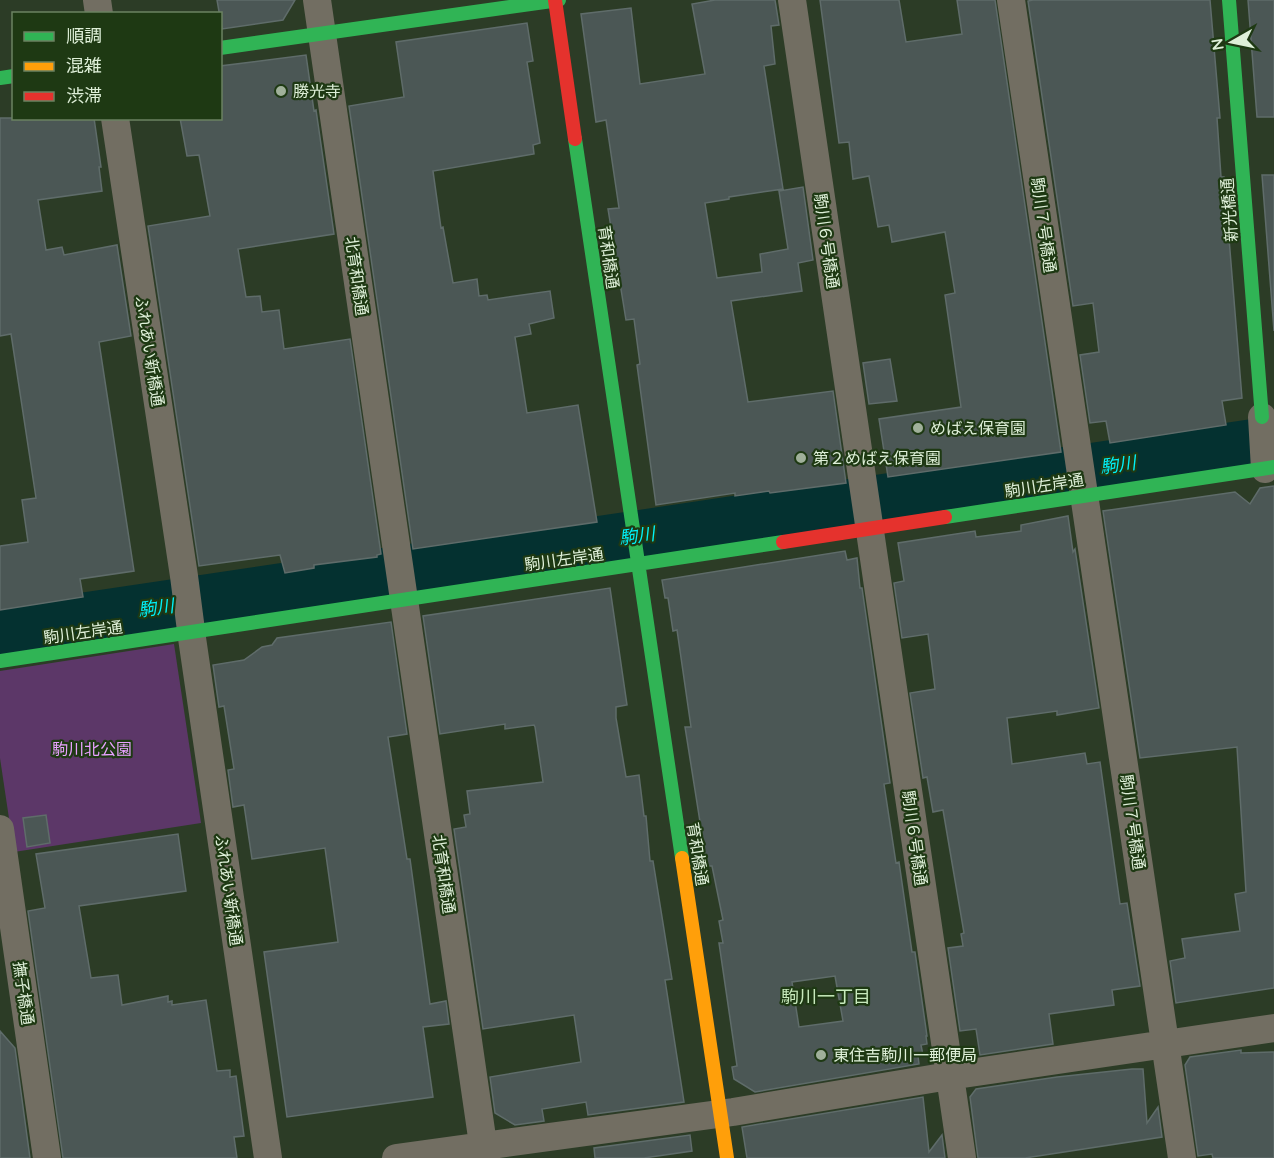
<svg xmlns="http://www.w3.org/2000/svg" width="1274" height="1158" viewBox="0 0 1274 1158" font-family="Quicksand,'Noto Sans JP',sans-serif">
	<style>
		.green { fill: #5c3768 }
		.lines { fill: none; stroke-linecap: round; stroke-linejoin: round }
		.river { stroke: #043130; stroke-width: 52 }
		.building { fill: #4b5755; stroke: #5f6c6a; stroke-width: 1.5; fill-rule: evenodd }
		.street { stroke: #726e62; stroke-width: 28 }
		.fast { stroke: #30b455; stroke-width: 14 }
		.slow { stroke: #ff9f0a; stroke-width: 14 }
		.jam { stroke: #e5322d; stroke-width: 14 }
		.poi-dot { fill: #a0b09a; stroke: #1e3913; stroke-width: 2 }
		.labels { text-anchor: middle; stroke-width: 4.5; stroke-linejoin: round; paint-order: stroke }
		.poi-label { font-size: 16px; fill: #deefd8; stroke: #1e3913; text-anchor: start }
		.street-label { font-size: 16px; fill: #deefd8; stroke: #1e3913 }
		.park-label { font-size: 16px; fill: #e9a1ff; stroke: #1e3913 }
		.water-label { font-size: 18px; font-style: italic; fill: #00f1f8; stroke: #1e3913 }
		.neighbourhood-label { font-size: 18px; fill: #c8eabd; stroke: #1e3913 }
	</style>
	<rect width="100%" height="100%" fill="#2c3c26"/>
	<!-- green -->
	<path class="green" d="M174,644L201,823L14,852L0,758V671Z"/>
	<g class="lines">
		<!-- river -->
		<path class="river" d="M0,631L1274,442"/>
	</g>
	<!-- building -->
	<path class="building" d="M217,0H295L283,20L222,29Z
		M715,0H775L779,25L771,26L775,64L764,66L783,189L729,197V199L705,203L717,278L762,272L760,254L788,249L779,191L803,187L813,260L798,263L802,291L731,301L748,402L833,391L846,483L770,493L769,491L735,496V493L656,505L637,365L640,364L634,319L626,320L608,209L619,208L606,120L596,122L581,14L631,8L640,84L705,74L692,4Z
		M820,0H899L906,42L962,34L957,0H995L1061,452L888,477L879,419L961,407L945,295L955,293L945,232L892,242L889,225L878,227L869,176L853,179L849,142L839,143Z
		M1033,0H1210L1220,118H1217L1221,177H1224L1242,398L1222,401L1226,425L1110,443L1106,421L1090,423L1080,355L1099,352L1093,303L1073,306L1028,1Z
		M1248,0H1274V117H1257Z
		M527,23L533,61L527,62L540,143L533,145L534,154L433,171L441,228L443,227L453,283L477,279L479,296L487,295L488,300L550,291L554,318L529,324L531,334L515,337L527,413L578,405L597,522L413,549L349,106L404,97L396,42Z
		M306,55L314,111L316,110L334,234L238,249L246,297L260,296L262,312L279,310L284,349L350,339L381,554L377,555V557L314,565V568L285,573L280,555L199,566L148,226L210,216L199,155L187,156L180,118H220V66Z
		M0,118H94L101,167H99L102,191L38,200L46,250L62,247L64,255L117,245L131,336L99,342L134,571L80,579L83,597L0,610V546L28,542L22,500L36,498L11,334L0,336Z
		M1262,175H1274V331Z
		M890,359L897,401L869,404L863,363Z
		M1274,486V988L1176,1003L1170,961L1185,958L1182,939L1240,931L1235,894L1246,892L1237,747L1140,758L1103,511L1235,492L1250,504L1260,488Z
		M1068,516L1073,552L1075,549L1099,708L1057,715V711L1007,718L1012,764L1085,753L1087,764L1100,762L1120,904L1127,903L1140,986L1112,990L1114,1005L1049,1014L1053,1044L980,1055L976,1029L960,1031L948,948L963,946L961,934L964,933L943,810L933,812L927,777L923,778L910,693L935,689L928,634L902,638L894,583L904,581L898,543L975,531L976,537L1021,531V525Z
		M845,551L847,560L857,558L860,588H862L890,783L884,784L896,863L899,862L912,952H915L927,1036H926L927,1044L921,1045L923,1055L918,1056L919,1064L755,1092L734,1079L732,1067L737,1066L719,943H723L719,921L723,920L712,866H707L685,727H691L677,630L673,631L668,598H665L662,580ZM835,976L843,1021L799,1027L792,982Z
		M610,588L627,705L616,707V718L626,777L639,775L644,816H646L650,861H653L672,979L665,980L684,1102L588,1115L586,1102L542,1109L544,1121L515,1125L495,1113L490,1077L581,1062L574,1015L483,1029L454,829L466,827L464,815L470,814L467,791L543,782L535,727L534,725L505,729V724L440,734L423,616Z
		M391,622L407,734L388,737L407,859H410L430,1004L446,1001L449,1024L423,1027L433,1097L287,1117L264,952L338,942L325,848L252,859L244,805L233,807L228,770L234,769L224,706L219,707L213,665L244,660L262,647L272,645L277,638Z
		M46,815L50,843L27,847L23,818Z
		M178,834L186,891L79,906L91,978L118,975L122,1005L168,996V1002L172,1001V1005L206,1000L217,1071L230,1070V1077L236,1076L244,1136L234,1137L237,1158H63L28,911L45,908L36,854Z
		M0,1031L15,1048L30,1158H0Z
		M1241,1050V1053L1274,1052V1158H1213L1212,1154L1198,1156L1185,1065L1190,1057Z
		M1132,1069H1143L1147,1123L1158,1107L1162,1137L1025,1158H978L970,1097L976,1089L1057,1077Z
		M923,1097L929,1152L942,1135L945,1158H747L742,1127Z
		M690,1135L692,1151L644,1158H595L594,1148Z"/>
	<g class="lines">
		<!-- street -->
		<path class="street" d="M97,0L99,14
			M317,0L485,1158
			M792,0L962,1158
			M1011,0L1182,1158
			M115,118L184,576L192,638L268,1158
			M1262,417L1265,469
			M0,829L47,1158
			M396,1158L733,1112L949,1076L1274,1028"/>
		<!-- fast -->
		<path class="fast" d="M1229,0L1262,417
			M220,48L559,0
			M0,78L14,76
			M575,139L682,858
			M945,517L1274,467
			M0,661L783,542"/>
		<!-- slow -->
		<path class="slow" d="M682,858L727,1158"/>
		<!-- jam -->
		<path class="jam" d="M555,0L575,139
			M783,542L945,517"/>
	</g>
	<!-- markers -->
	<g class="poi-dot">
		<circle cx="281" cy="91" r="6"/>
		<circle cx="918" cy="428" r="6"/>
		<circle cx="801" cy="458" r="6"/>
		<circle cx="821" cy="1055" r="6"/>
	</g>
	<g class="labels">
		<!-- poi labels -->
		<g class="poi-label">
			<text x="293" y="97">勝光寺</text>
			<text x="930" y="434">めばえ保育園</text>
			<text x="813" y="464">第２めばえ保育園</text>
			<text x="833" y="1061">東住吉駒川一郵便局</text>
		</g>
		<!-- street labels -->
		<g class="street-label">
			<text transform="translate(1229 210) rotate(-94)" y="6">新光橋通</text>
			<text transform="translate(1044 225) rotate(82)" y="6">駒川７号橋通</text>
			<text transform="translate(827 241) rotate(82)" y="6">駒川６号橋通</text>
			<text transform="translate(609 257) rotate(82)" y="6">育和橋通</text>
			<text transform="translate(357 276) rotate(82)" y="6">北育和橋通</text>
			<text transform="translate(150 351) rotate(81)" y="6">ふれあい新橋通</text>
			<text transform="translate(1044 485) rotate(-9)" y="6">駒川左岸通</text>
			<text transform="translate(564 559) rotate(-8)" y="6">駒川左岸通</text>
			<text transform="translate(83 632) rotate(-8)" y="6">駒川左岸通</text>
			<text transform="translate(1133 822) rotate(82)" y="6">駒川７号橋通</text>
			<text transform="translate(915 838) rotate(82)" y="6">駒川６号橋通</text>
			<text transform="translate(698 854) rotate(81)" y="6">育和橋通</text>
			<text transform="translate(444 874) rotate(82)" y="6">北育和橋通</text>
			<text transform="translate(229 890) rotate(82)" y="6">ふれあい新橋通</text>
			<text transform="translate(24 993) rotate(82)" y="6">撫子橋通</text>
		</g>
		<!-- park labels -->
		<g class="park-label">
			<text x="92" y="755">駒川北公園</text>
		</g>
		<!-- water labels -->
		<g class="water-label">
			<text transform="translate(1118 465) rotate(-8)" y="6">駒川</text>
			<text transform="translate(637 536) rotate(-8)" y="6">駒川</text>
			<text transform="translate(156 608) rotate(-8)" y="6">駒川</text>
		</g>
		<!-- neighbourhood labels -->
		<g class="neighbourhood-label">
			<text x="826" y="1003">駒川一丁目</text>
		</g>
	</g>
	<!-- legend -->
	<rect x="12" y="12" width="210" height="108" fill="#1e3913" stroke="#6b8262" stroke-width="1.5"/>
	<rect x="24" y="32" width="30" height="9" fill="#30b455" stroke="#6b8262" stroke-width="1.5"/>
	<text x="66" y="42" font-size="18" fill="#deefd8">順調</text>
	<rect x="24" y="62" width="30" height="9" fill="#ff9f0a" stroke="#6b8262" stroke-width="1.5"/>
	<text x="66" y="72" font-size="18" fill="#deefd8">混雑</text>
	<rect x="24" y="92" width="30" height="9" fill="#e5322d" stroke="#6b8262" stroke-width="1.5"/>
	<text x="66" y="102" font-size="18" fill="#deefd8">渋滞</text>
	<!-- north arrow -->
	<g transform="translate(1232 42) rotate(261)" stroke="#1e3913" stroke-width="4.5" paint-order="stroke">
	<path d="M0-4.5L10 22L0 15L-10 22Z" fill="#deefd8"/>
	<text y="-9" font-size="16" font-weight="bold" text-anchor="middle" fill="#deefd8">N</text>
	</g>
</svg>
